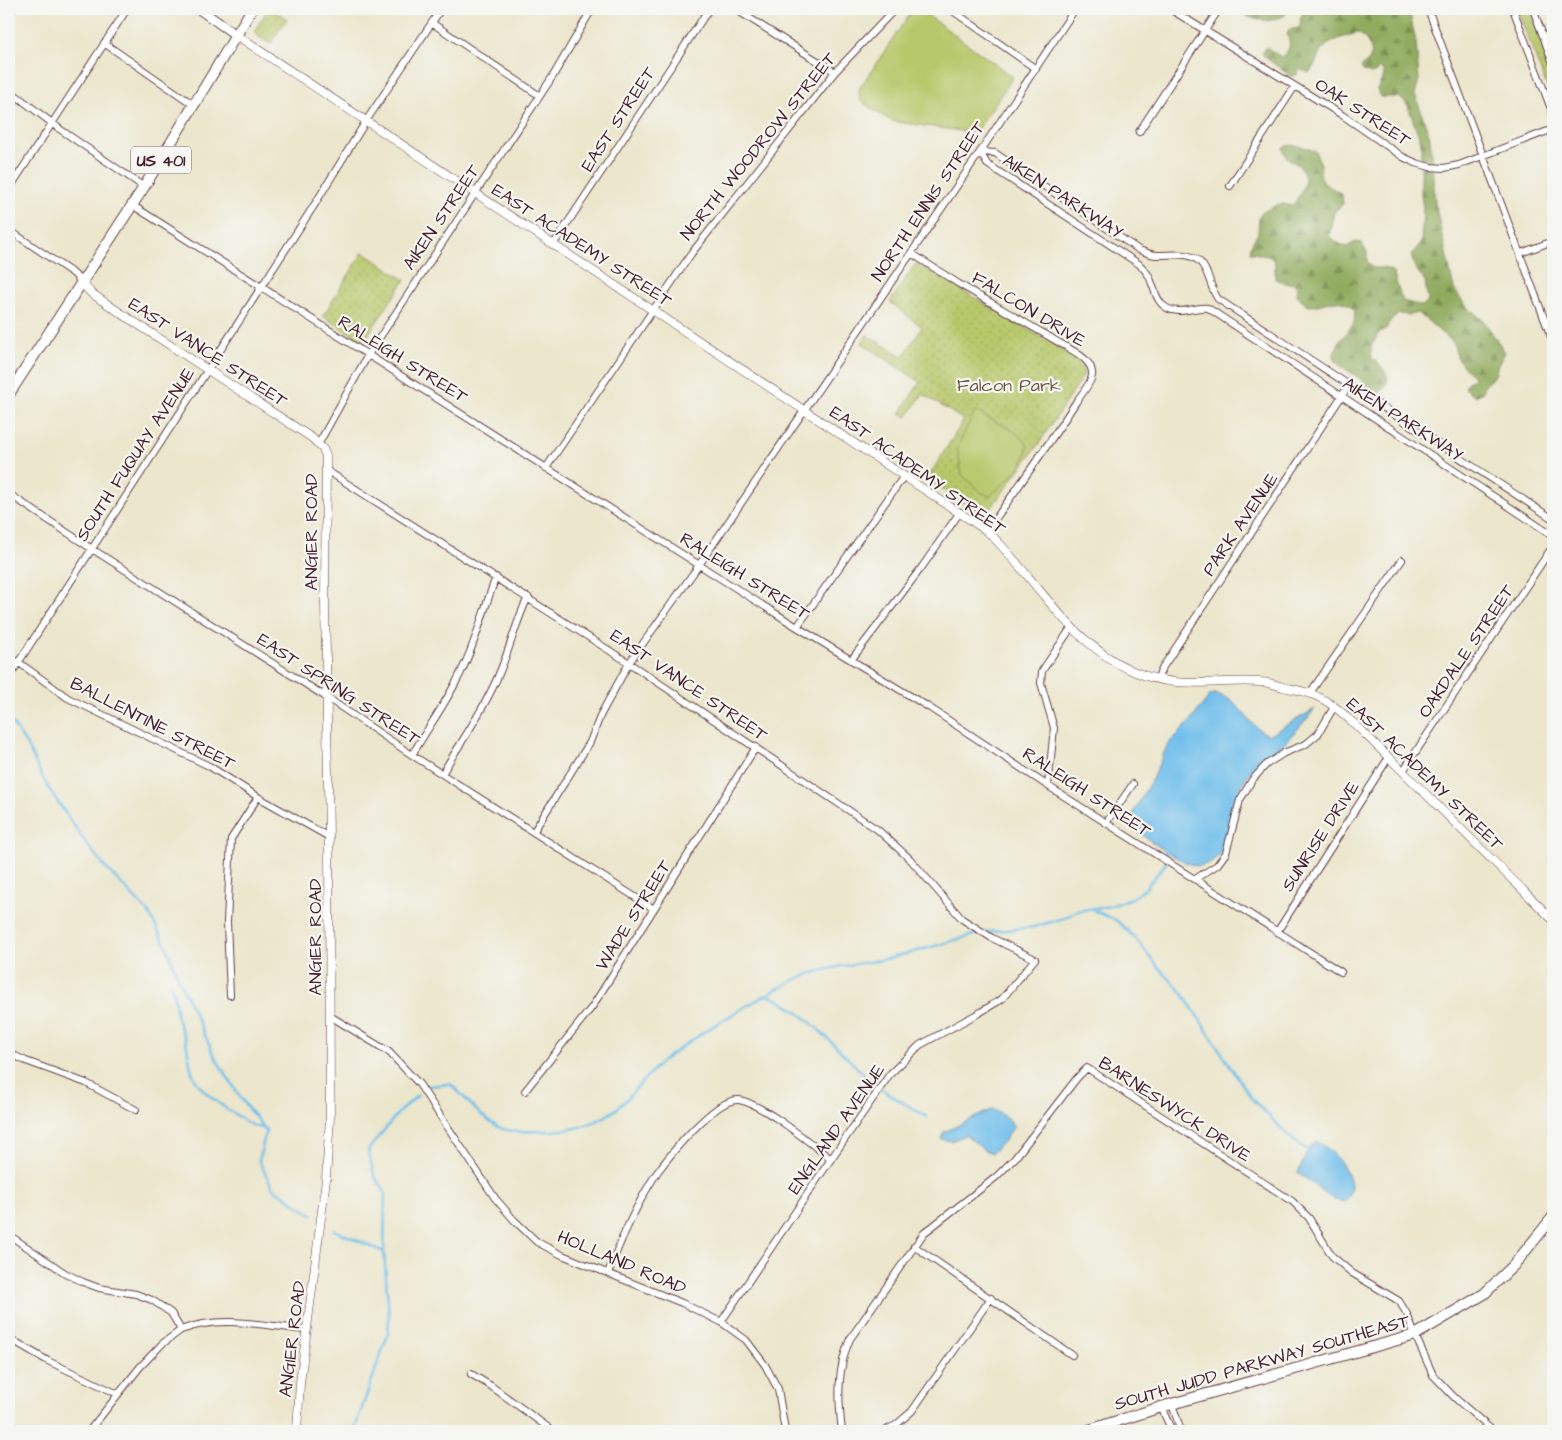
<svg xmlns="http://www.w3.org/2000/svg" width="1562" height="1440" viewBox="0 0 1562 1440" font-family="'Architects Daughter',sans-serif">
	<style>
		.grass { fill: url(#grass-dots); stroke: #80744b }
		.forest { fill: url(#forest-firs); stroke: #6e6645 }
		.pitch { fill: #b7c86b; stroke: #80744b }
		.water { fill: #71bfeb; stroke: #5e6f8b }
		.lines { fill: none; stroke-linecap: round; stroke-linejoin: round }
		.stream { stroke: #71bfeb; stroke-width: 2.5 }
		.minor-casing { stroke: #623d43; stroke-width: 8 }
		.tertiary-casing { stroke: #623d43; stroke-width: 9 }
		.secondary-casing { stroke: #623d43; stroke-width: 11 }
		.primary-casing { stroke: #623d43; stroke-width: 12 }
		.trunk-casing { stroke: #623d43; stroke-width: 12 }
		.minor { stroke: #fff; stroke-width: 6 }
		.tertiary { stroke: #fff; stroke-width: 8 }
		.secondary { stroke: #fff; stroke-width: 9 }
		.primary { stroke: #fff; stroke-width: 10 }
		.trunk { stroke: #fff; stroke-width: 10 }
		.labels { text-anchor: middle; stroke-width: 4.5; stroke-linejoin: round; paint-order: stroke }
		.shield { fill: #f6f6f2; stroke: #7e6067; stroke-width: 1 }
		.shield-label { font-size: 16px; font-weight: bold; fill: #4a1f2b }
		.street-label { font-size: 18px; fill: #4a1f2b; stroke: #f6f6f2 }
		.park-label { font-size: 18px; fill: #6b523e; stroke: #f6f6f2 }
	</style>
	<defs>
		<pattern id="grass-dots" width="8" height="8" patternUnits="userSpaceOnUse" patternTransform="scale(1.25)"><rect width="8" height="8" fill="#b7c86b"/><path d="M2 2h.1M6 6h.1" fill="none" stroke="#9fab5d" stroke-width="1.8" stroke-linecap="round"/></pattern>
		<pattern id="forest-firs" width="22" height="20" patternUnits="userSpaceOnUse" patternTransform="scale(1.25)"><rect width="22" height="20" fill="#91ac5f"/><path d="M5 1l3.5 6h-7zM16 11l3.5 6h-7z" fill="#788b4f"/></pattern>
	</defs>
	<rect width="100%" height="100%" fill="#f6f6f2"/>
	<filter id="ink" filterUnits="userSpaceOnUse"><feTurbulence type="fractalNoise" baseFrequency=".02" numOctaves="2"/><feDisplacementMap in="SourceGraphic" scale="10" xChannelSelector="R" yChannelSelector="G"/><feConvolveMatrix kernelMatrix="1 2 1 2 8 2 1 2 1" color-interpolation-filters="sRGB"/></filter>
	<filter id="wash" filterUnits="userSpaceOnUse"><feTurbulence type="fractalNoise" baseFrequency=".0096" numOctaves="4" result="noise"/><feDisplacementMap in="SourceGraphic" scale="20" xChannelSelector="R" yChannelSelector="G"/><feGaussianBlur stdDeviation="1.12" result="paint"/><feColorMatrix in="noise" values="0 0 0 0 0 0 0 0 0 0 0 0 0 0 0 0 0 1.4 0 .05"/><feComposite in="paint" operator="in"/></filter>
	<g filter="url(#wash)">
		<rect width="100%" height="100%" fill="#ebe6cc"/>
		<!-- grass -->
		<path class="grass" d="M268,9H271L287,19L270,44L255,34V30Z
			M1517,9H1530L1553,71V103Z
			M363,252L405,280L363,342L323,316Z
			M916,263L1061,349C1071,356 1083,361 1084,374L1040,442L986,515H983L927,479L964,420L923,394L907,417L900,413L920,382L862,343L867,335L903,357L922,327L890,302Z"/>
		<!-- forest -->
		<path class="forest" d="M1241,9H1288L1284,16L1268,21L1248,17Z
			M1303,9H1409L1416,42L1419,80L1415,94L1430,137L1435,203L1454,289L1466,306L1484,321L1505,352L1497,367L1496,374L1483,387V392L1475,396L1465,388L1468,382L1475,378C1464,368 1455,359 1454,343C1441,334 1431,322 1417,313L1410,315L1399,314L1391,320L1387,328L1378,334L1371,347L1372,358C1387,370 1396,383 1376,395C1367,390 1366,384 1359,378C1350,371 1341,368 1333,359L1335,350L1340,341L1354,323L1355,311C1338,292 1327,306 1308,306L1297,295L1298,287L1293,283H1285L1275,279V263L1271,257L1250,252L1251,245L1258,233L1259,217L1263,212L1277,205L1283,204L1292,206C1300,195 1311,180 1300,167C1292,158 1286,163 1283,147C1293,143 1305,147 1315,151L1321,164L1320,173L1322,182L1342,194L1343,204L1334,212L1329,236L1338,243L1347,247L1355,242L1361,243L1367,252V262L1373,268H1383L1392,271C1397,281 1398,291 1403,301L1422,306L1428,302L1425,281L1415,268L1411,255L1421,243L1423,208L1421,196V142L1410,112L1406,103L1399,97H1380L1377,89L1384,76L1383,70L1378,68L1376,72L1371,74L1363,71L1361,67C1364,64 1368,62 1370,58C1375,49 1365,37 1358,33C1345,36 1324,42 1319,55C1316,62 1314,67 1309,73L1299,69L1297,75L1290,76L1265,57L1263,54V50L1266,47L1281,57C1291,49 1291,45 1287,34L1290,29L1299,28L1301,23L1300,19L1304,11Z"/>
		<!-- pitch -->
		<path class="pitch" d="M913,9H919L1013,77L975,133L891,121L875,111L860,100L859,89Z
			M976,412L1014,431L1027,443C1029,466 1005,481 990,496L982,493L962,475L957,448L973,415Z"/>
		<!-- water -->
		<path class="water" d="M1215,694C1241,698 1246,726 1269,735L1315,709C1304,723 1293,734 1281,746C1268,757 1251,767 1243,783C1232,804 1232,828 1223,849C1219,858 1209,865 1199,866C1184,867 1141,834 1127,824L1153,777L1168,744L1189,723L1210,695Z
			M993,1109L1006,1117L1014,1126L1003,1142L992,1153L984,1150L966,1135L951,1141L941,1139L944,1132Z
			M1317,1142C1331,1148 1349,1169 1351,1185C1351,1189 1350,1193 1349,1197L1343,1202L1335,1200L1298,1173L1309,1148Z"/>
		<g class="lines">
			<!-- stream -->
			<path class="stream" d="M9,718L26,744L47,786L83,839L104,866L149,913L167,948L178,978L216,1059L246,1106L266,1130L259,1161L273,1188L312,1215
				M1095,911L1117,921L1136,939L1158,967L1181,991L1252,1099L1293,1140L1310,1152
				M986,932L1034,927L1064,918L1077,911L1111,906L1132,898L1145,889L1166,863L1165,850L1168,848
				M170,984C177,995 174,1008 178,1021C180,1028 184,1035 186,1042C189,1054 189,1068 195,1079C204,1096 232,1112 248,1123L254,1126L266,1129
				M768,995C807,1011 835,1048 866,1076C884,1093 906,1104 927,1117
				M429,1086L450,1084C466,1097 479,1117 498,1127C510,1133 526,1131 539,1131C569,1132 601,1125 623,1103C638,1088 650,1070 668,1057C706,1029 748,1004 790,982C820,967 854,965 886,959C918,952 949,941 981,933
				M334,1230L384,1252
				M354,1431L388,1334L389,1316L384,1252L385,1192L374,1175L368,1150L399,1112L418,1095"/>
		</g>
	</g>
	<g filter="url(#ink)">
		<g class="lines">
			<!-- minor casing -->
			<g class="minor-casing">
				<path id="minor" d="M735,9L835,72
					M950,9L1036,69
					M1170,9L1342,115L1403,157L1416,163L1430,167L1444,168L1459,165L1553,129
					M1428,9L1553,342
					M1513,9L1553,114
					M1533,9L1553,63
					M432,23L540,96
					M104,43L194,105
					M9,90L61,130L144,187
					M1139,132L1219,9
					M980,152L987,164L1139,264C1143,268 1146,271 1149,276C1155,289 1156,306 1172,310C1184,314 1196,306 1208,308L1549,533H1553
					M980,152L995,153L1139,250C1144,252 1150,254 1155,255C1170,256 1189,250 1201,263C1210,274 1210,288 1218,299L1553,519
					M1230,186L1295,86
					M9,189L127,9
					M132,205L797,627L930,708L1048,786L1341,972
					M9,230L74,274L82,283
					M553,245L709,9
					M911,253L959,284L1065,346C1075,352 1094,361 1092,376C1090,385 1081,395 1076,402C1048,446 1017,488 987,531
					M1521,253L1553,241
					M319,443L368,355L553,76L592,9
					M546,468L691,254L835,72L895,9
					M326,470L629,663L878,830L910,859L962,919L992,938L1035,959L1002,999L979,1013L920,1045L890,1074L831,1159L721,1322
					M9,494L92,549L326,697L412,755L654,909
					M797,627L904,476
					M852,659L922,567L960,512
					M18,662L68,698L209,766L258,797L329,837
					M9,677L315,204L366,121L441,9
					M1157,679L1163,667L1349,385
					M1310,693L1402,560
					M412,755C429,726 449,699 463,668C477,639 484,608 496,577
					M1403,771L1553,546
					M442,774C459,745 479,717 493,687C508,658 514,626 528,597
					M1048,786L1054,728L1041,683L1042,671L1071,628
					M1106,823L1133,784
					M534,831L590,742L601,714L629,663L699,565L980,152L1075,9
					M1195,879L1217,865L1226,853L1240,800L1252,780L1267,764L1284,753L1306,744L1318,734L1334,707
					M1277,932L1389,757
					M230,995L227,922L231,839L258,797
					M330,1016L389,1052L419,1084L495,1198L514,1220L537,1242L562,1255L682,1303L721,1322L746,1340L765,1365L778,1389L785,1431
					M9,1053L26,1061L86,1083L136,1110
					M525,1091L592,1007L756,747
					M9,1235L65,1273L83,1282L99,1288L136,1294L152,1300L171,1313L181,1330C222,1314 265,1326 307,1330
					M914,1246L1072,1355
					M608,1273C621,1239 636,1205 656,1174C669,1156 716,1097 739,1100C763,1104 810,1143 831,1159
					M9,1338L48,1361L118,1394
					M471,1374L491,1386L553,1431
					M1172,1404L1181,1431
					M1161,1407L1172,1431
					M89,1431L140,1367L162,1344L181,1330
					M842,1431C838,1399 837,1369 850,1339L924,1233L996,1177L1015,1158L1077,1078L1087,1068L1292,1201L1309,1218L1332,1256L1352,1273L1399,1301L1407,1314L1415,1335L1433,1375L1455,1398L1493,1431
					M884,1431L896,1425L912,1411L991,1298"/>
			</g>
			<!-- tertiary casing -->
			<g class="tertiary-casing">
				<path id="tertiary" d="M236,35L987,531C1036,577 1068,643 1133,671C1179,691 1214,679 1260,682C1268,682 1275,685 1283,687C1291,689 1300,690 1308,693C1329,699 1346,716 1361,730L1553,920
					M82,283L91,293L119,312L312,438L323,449L326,456L325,601L329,837L330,1117L326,1179L300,1383L297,1431"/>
			</g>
			<!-- secondary casing -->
			<g class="secondary-casing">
				<path id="secondary" d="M199,9L236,35"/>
			</g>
			<!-- primary casing -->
			<g class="primary-casing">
				<path id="primary" d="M9,394L144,187L252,9"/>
			</g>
			<!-- trunk casing -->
			<g class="trunk-casing">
				<path id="trunk" d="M1086,1431L1161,1407L1415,1335L1484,1294L1514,1265L1553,1217"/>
			</g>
			<!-- minor -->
			<use href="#minor" class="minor"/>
			<!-- tertiary -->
			<use href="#tertiary" class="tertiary"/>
			<!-- secondary -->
			<use href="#secondary" class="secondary"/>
			<!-- primary -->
			<use href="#primary" class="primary"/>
			<!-- trunk -->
			<use href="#trunk" class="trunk"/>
		</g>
	</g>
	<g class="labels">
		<!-- shield labels -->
		<rect class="shield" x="131" y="146.5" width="60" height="27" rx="4"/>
		<g class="shield-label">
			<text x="161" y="166">US 401</text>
		</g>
		<!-- street labels -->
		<g class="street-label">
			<text transform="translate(1363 112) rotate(33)" y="6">OAK STREET</text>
			<text transform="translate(618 119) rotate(-57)" y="6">EAST STREET</text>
			<text transform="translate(758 146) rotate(-51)" y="6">NORTH WOODROW STREET</text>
			<text transform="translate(1063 196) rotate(33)" y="6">AIKEN PARKWAY</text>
			<text transform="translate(928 201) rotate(-56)" y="6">NORTH ENNIS STREET</text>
			<text transform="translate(441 217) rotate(-56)" y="6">AIKEN STREET</text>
			<text transform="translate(582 245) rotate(33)" y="6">EAST ACADEMY STREET</text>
			<text transform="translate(1029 309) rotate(31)" y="6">FALCON DRIVE</text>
			<text transform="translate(208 352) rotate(33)" y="6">EAST VANCE STREET</text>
			<text transform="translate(403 359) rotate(32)" y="6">RALEIGH STREET</text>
			<text transform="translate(1403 419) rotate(33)" y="6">AIKEN PARKWAY</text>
			<text transform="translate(135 454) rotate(-57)" y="6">SOUTH FUQUAY AVENUE</text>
			<text transform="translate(918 470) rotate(35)" y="6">EAST ACADEMY STREET</text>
			<text transform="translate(1240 524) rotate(-56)" y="6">PARK AVENUE</text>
			<text transform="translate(311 532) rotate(-90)" y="6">ANGIER ROAD</text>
			<text transform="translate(745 576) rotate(32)" y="6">RALEIGH STREET</text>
			<text transform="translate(1466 651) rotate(-56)" y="6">OAKDALE STREET</text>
			<text transform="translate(689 685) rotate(34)" y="6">EAST VANCE STREET</text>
			<text transform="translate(339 689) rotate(33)" y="6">EAST SPRING STREET</text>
			<text transform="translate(153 723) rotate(27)" y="6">BALLENTINE STREET</text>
			<text transform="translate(1425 774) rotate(44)" y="6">EAST ACADEMY STREET</text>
			<text transform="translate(1087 792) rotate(33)" y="6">RALEIGH STREET</text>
			<text transform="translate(1320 836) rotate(-57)" y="6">SUNRISE DRIVE</text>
			<text transform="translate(633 915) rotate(-58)" y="6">WADE STREET</text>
			<text transform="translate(315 937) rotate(-90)" y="6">ANGIER ROAD</text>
			<text transform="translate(1175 1109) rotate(33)" y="6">BARNESWYCK DRIVE</text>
			<text transform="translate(836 1129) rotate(-55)" y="6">ENGLAND AVENUE</text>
			<text transform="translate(622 1262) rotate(23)" y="6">HOLLAND ROAD</text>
			<text transform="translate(292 1339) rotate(-83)" y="6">ANGIER ROAD</text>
			<text transform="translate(1262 1362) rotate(-16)" y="6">SOUTH JUDD PARKWAY SOUTHEAST</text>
		</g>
		<!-- park labels -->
		<g class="park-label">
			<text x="1009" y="391">Falcon Park</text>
		</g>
	</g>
	<!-- margin -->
	<rect width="1562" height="1440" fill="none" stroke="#f6f6f2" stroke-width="30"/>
</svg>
